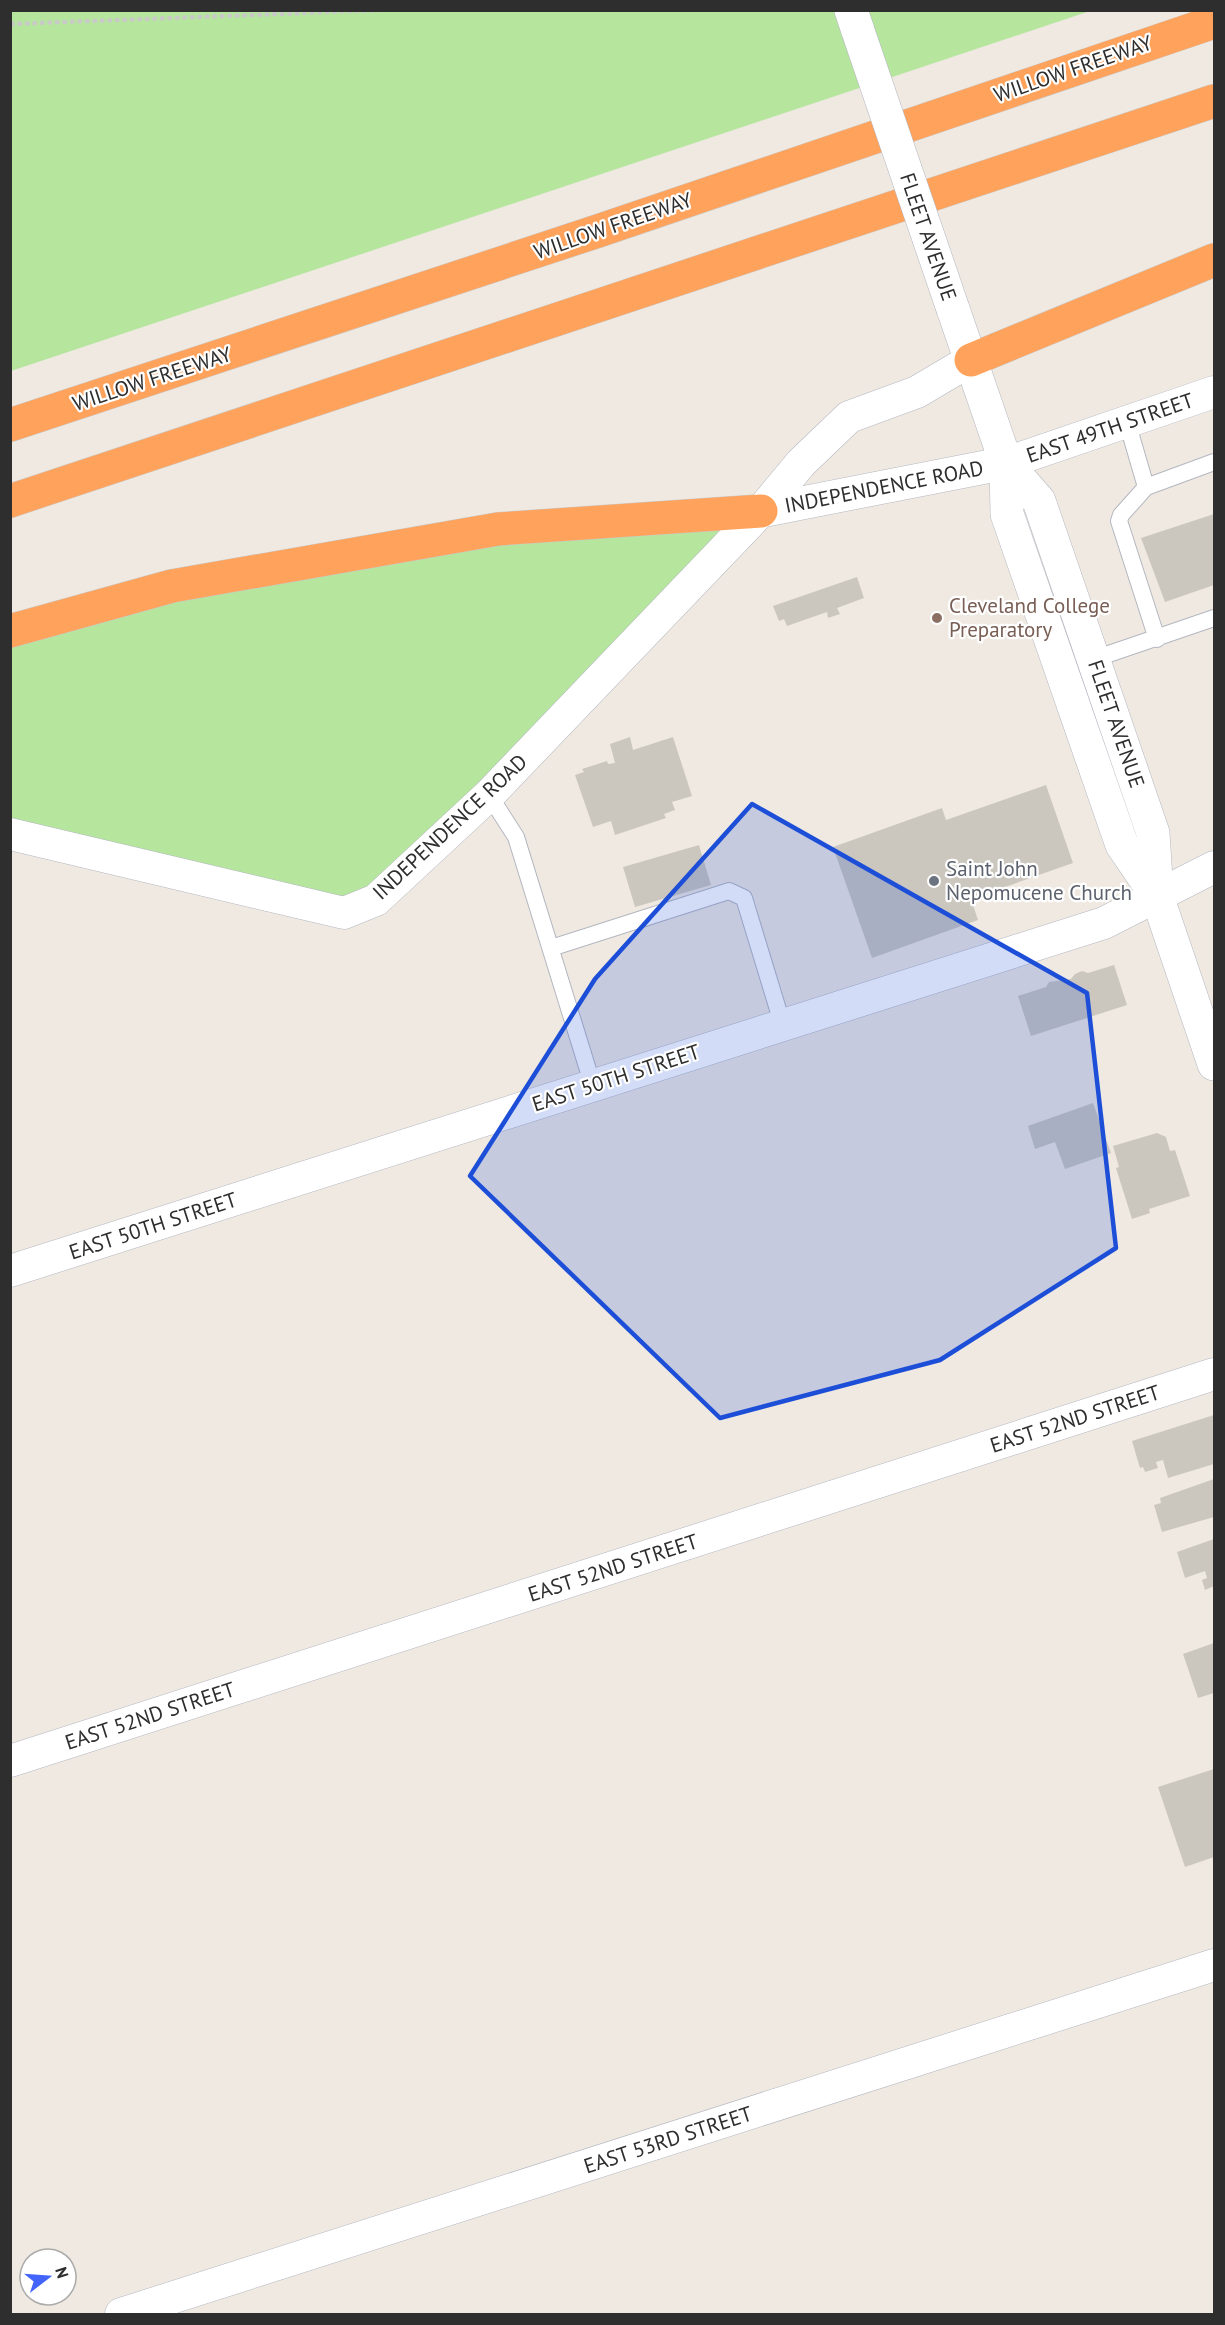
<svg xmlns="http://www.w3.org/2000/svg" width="1225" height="2325" viewBox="0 0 1225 2325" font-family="'PT Sans',sans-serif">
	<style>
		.green { fill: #b6e59e }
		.building { fill: #cbc7bf }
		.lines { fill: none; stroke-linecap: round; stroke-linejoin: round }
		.service-casing { stroke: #b4b7c1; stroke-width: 18 }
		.minor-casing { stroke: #b4b7c1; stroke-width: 33 }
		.tertiary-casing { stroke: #b4b7c1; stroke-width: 34 }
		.motorway-casing { stroke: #c9c9c9; stroke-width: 34 }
		.path { stroke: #c9c9c9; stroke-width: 4; stroke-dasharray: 4.5 3; stroke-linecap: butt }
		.service { stroke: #fff; stroke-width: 16 }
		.minor { stroke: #fff; stroke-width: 32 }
		.tertiary { stroke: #fff; stroke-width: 33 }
		.motorway { stroke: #ffa35c; stroke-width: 33 }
		.tertiary-bridge-casing { stroke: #b4b7c1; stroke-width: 34; stroke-linecap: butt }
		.tertiary-bridge { stroke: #fff; stroke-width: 33 }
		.marked { fill: #1d4ed8; fill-opacity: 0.2; stroke: #1d4ed8; stroke-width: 4.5; stroke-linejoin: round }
		.education-dot { fill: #8d6e63; stroke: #fff; stroke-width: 2 }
		.worship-dot { fill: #6b7280; stroke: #fff; stroke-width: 2 }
		.labels { text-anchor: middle; stroke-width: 4.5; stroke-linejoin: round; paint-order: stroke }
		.street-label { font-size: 21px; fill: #2e2e2e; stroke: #fff }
		.education-label { font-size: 21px; fill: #785e54; stroke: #fff; text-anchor: start }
		.worship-label { font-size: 21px; fill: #5b616d; stroke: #fff; text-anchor: start }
	</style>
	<rect width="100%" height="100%" fill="#efe9e1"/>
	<!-- green -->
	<path class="green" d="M10,11H1090L11,371Z
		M761,511L489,795L344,913L11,834V631L172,586Z"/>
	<!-- building -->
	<path class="building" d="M1214,514V585L1165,602L1141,538Z
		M857,577L864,598L837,608L840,614L828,618L827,612L787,626L784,619L779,621L773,606Z
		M630,737L633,750L673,737L692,796L672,802L675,810L664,814L666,818L615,835L611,821L593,827L575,775L584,772L582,769L607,761L608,764L615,763L610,744Z
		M1046,785L1073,863L971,899L978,920L872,958L833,847L942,808L946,820Z
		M699,845L711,885L635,907L623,867Z
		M1114,965L1127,1005L1031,1036L1018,996L1046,987L1049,982L1071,979L1075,974L1082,971L1088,973Z
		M1093,1103L1111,1153L1065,1169L1055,1142L1035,1149L1028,1126Z
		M1157,1133L1166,1137L1170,1151L1175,1150L1190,1196L1149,1209L1150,1213L1132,1219L1116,1168L1119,1167L1113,1146Z
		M1214,1415V1464L1168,1478L1163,1460L1156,1462L1158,1468L1145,1472L1143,1467L1140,1468L1132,1441Z
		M1214,1479V1517L1162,1532L1154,1505L1161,1503L1160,1498Z
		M1214,1539V1586L1205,1590L1202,1580L1207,1578L1205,1571L1185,1578L1177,1552Z
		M1214,1643V1693L1198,1698L1183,1654Z
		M1214,1769V1857L1185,1867L1158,1787Z"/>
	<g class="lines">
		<!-- service casing -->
		<g class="service-casing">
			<path id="service" d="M1127,422L1146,487L1121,515L1119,521L1157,639
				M1146,487L1214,462
				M1094,659L1214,618
				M489,795L516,837L593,1086
				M551,948L729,891L744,898L783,1026"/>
		</g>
		<!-- minor casing -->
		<g class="minor-casing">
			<path id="minor" d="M1006,463L1214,392
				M10,834L344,913L376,900L489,795L761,511L801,463L849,417L917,392L971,360
				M10,1271L1104,923L1214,867
				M10,1761L1214,1374
				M121,2314L1214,1965"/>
		</g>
		<!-- tertiary casing -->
		<g class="tertiary-casing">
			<path id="tertiary" d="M851,10L858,31
				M953,309L1006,463L1007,514L1122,845L1157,896L1214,1064
				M1006,463L1039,501L1153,833L1157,895
				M761,511L1006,463"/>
		</g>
		<!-- motorway casing -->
		<g class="motorway-casing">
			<path id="motorway" d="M971,360L1214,260
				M10,425L598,231L1214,22
				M10,501L1214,101
				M10,631L172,586L498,529L761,511"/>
		</g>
		<!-- path -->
		<path class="path" d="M10,24L388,10"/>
		<!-- service -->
		<use href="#service" class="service"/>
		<!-- minor -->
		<use href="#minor" class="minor"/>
		<!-- tertiary -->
		<use href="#tertiary" class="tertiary"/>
		<!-- motorway -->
		<use href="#motorway" class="motorway"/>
		<!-- tertiary-bridge casing -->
		<g class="tertiary-bridge-casing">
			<path id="tertiary-bridge" d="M858,31L953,309"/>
		</g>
		<!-- tertiary-bridge -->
		<use href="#tertiary-bridge" class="tertiary-bridge"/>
	</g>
	<!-- marked area -->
	<path class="marked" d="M752,804L1087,993L1116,1248L940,1360L720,1418L470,1176L595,979Z"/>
	<!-- markers -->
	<circle class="education-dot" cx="937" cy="618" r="6"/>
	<circle class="worship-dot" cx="934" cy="881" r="6"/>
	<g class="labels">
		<!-- street labels -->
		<g class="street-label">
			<text transform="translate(1073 69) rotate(-19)" y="7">WILLOW FREEWAY</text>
			<text transform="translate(613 226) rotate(-19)" y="7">WILLOW FREEWAY</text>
			<text transform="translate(928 237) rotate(71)" y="7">FLEET AVENUE</text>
			<text transform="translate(152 379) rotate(-18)" y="7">WILLOW FREEWAY</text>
			<text transform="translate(1110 428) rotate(-19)" y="7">EAST 49TH STREET</text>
			<text transform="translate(884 487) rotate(-11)" y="7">INDEPENDENCE ROAD</text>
			<text transform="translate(1116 724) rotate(71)" y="7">FLEET AVENUE</text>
			<text transform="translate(450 827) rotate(-43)" y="7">INDEPENDENCE ROAD</text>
			<text transform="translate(616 1078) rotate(-18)" y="7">EAST 50TH STREET</text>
			<text transform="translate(153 1226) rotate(-18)" y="7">EAST 50TH STREET</text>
			<text transform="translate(1075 1419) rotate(-18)" y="7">EAST 52ND STREET</text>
			<text transform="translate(613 1568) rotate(-18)" y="7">EAST 52ND STREET</text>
			<text transform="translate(150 1716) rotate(-18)" y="7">EAST 52ND STREET</text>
			<text transform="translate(668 2140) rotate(-18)" y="7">EAST 53RD STREET</text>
		</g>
		<!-- education labels -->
		<g class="education-label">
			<text x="949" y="613">Cleveland College<tspan x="949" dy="24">Preparatory</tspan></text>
		</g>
		<!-- worship labels -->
		<g class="worship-label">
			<text x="946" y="876">Saint John<tspan x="946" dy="24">Nepomucene Church</tspan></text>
		</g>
	</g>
	<!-- border -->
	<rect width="1225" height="2325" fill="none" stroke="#2e2e2e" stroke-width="24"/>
	<!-- north arrow -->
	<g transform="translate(48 2277) rotate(73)"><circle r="28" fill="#ffffff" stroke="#ababab" stroke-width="1.5"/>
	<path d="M0-4.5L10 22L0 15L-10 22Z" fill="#4264fb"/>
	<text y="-9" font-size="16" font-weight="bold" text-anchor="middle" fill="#2e2e2e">N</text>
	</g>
</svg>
